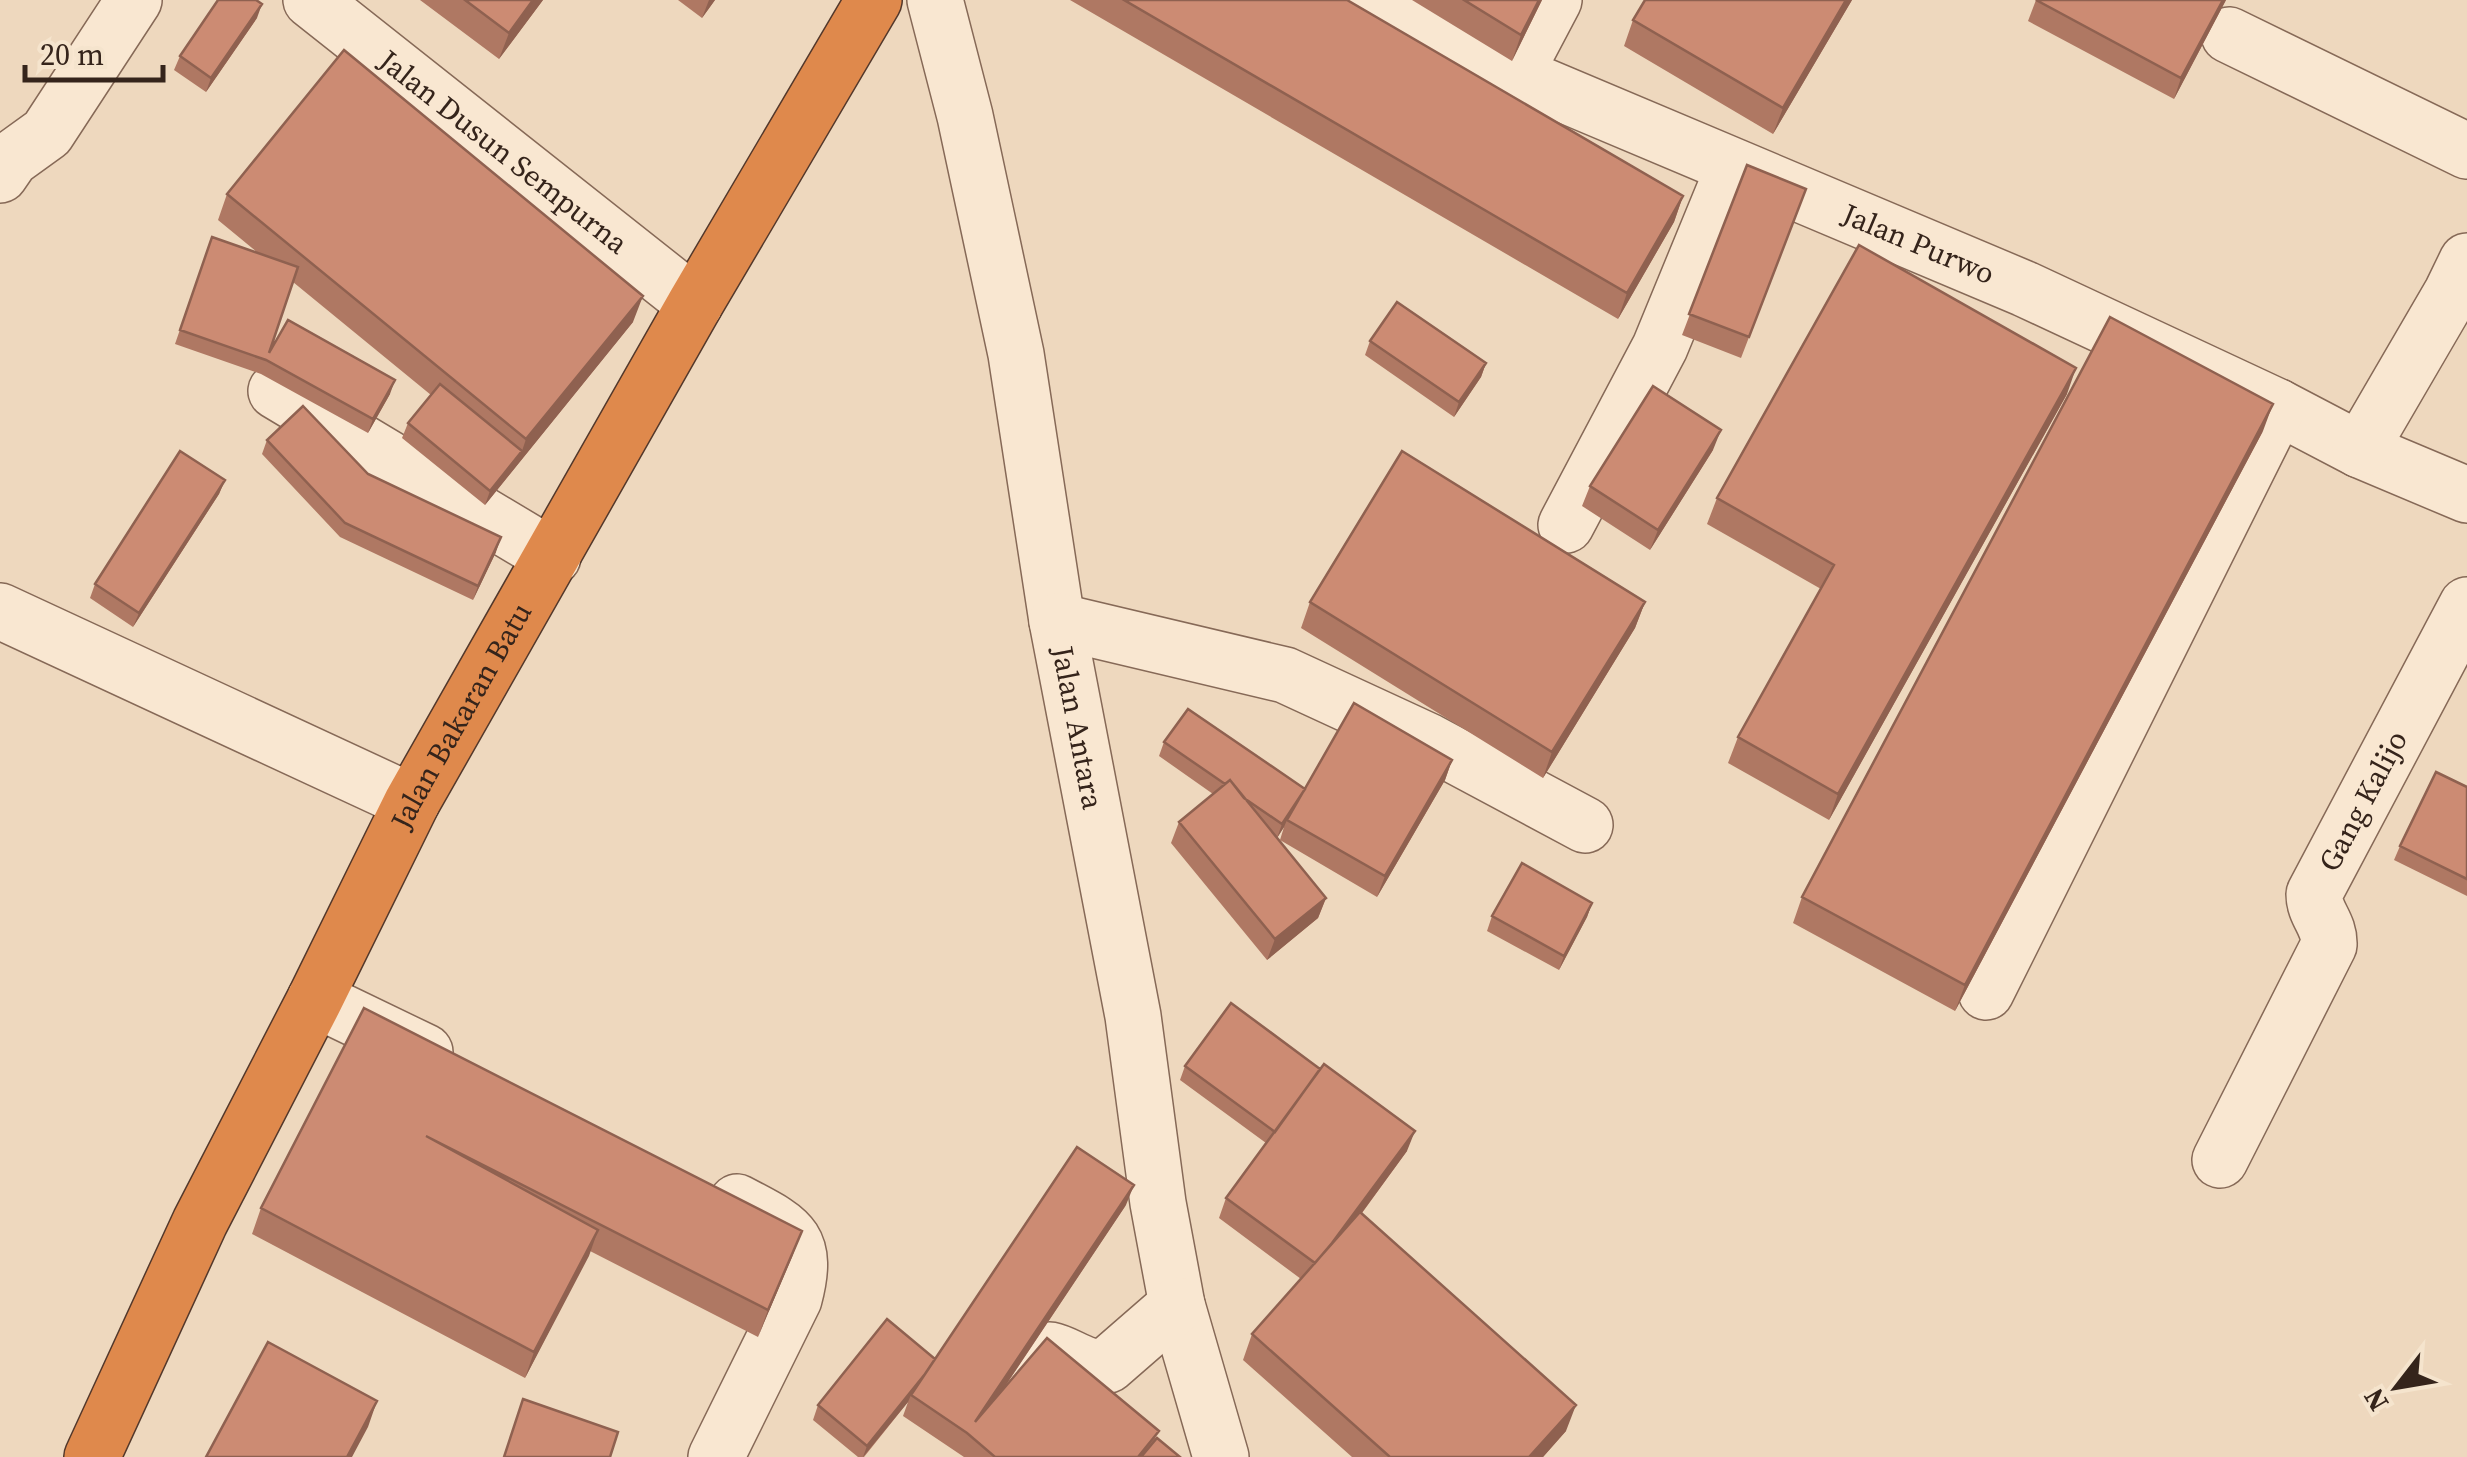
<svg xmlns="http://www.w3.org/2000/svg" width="2467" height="1457" viewBox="0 0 2467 1457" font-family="'Source Serif 4',serif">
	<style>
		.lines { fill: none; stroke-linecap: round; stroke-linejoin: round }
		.minor-casing { stroke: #866957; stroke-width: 58 }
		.highway-casing { stroke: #53382b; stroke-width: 58 }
		.minor { stroke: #f9e7d1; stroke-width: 55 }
		.highway { stroke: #df894c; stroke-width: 55 }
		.wall { fill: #af7863 }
		.shaded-wall { fill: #8f6150 }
		.building { fill: #cc8b73; stroke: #8f6150; stroke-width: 2.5 }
		.labels { text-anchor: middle; stroke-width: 8; stroke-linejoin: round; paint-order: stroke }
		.street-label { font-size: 30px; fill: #35241b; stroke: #f5e4cd }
	</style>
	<rect width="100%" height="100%" fill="#eed8be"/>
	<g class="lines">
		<!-- minor casing -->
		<g class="minor-casing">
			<g id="minor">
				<path id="s1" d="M311,0L695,304"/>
				<path id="s2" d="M935,0L965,116L1016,354L1057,621L1133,1016L1158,1203L1177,1305L1221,1457"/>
				<path id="s3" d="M1365,0L1515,74L2025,289L2278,407L2360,450L2467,495"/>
				<path d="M2229,35L2467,151"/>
				<path d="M1515,74L1554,0"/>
				<path d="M0,175L11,159L47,133L134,0"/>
				<path d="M276,391L553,557"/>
				<path d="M2360,450L2452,292L2467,261"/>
				<path d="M1566,525L1660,347L1734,167"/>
				<path d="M0,611L412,802"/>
				<path d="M1057,621L1285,675L1428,741L1585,825"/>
				<path d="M1986,992L2278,407"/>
				<path d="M315,999L425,1052"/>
				<path id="s4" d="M2220,1160L2329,945C2330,924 2314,914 2314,894L2467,605"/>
				<path d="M1025,1373L1034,1360L1050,1350C1070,1354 1086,1372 1108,1365L1177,1305"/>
				<path d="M716,1457L794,1299C811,1236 788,1229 737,1202"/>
			</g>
		</g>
		<!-- highway casing -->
		<g class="highway-casing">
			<g id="highway">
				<path id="s5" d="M92,1457L200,1222L315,999L412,802L695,304L874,0"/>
			</g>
		</g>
		<!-- minor -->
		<use href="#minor" class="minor"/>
		<!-- highway -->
		<use href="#highway" class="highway"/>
	</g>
	<!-- wall -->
	<path class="wall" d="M420,0H543L499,59Z
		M678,0H715L702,18Z
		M1070,0H1347L1683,196L1674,222L1618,319Z
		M1412,0H1542L1512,61Z
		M1852,0L1773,134L1624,46L1633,20Z
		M2036,0H2226L2174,99L2028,21Z
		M257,18L206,92L174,70L180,56Z
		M1747,165L1806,189L1741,358L1682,335Z
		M227,194L633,322L485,505L402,438L408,423L431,395L293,282L269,353L390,394L368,433L261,374L175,344L212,237L258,253L218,220Z
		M1370,341L1486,363L1481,377L1454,417L1365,355Z
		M2067,394L1829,820L1728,763L1738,737L1821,589L1707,524L1717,498Z
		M2263,431L1955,1011L1793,923L1802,897Z
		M267,440L368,474L496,552L473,600L340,537L262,454Z
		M1713,450L1650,550L1582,506L1590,486Z
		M225,480L219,494L133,627L90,598L95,584Z
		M1310,602H1645L1635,628L1543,778L1301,628Z
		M1164,742L1305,789L1452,760L1445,780L1377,897L1280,840L1284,827L1277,838L1326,898L1318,918L1267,960L1171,843L1179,822L1213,794L1159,756Z
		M2467,787V896L2394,860L2400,846Z
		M1592,903L1587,917L1559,970L1487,931L1492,916Z
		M364,1008L802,1231L758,1337L590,1251L525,1378L252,1234L261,1208Z
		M1185,1066L1407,1151L1362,1213L1566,1431L1543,1457H1352L1243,1360L1252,1334L1301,1279L1219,1218L1226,1198L1266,1143L1180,1080Z
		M1126,1205L1004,1388L1157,1438L1180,1457H964L903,1416L908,1402L864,1457H858L813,1420L818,1405L935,1359Z"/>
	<!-- shaded-wall -->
	<path class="shaded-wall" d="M533,0H543L499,59L509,33Z
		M709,0H715L702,18Z
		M1539,0H1542L1512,61L1521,35Z
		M1846,0H1852L1773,134L1783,108Z
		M2223,0H2226L2174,99L2181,78Z
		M262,4L257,18L206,92L211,78Z
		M1683,196L1674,222L1618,319L1627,293Z
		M643,296L633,322L485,505L490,491L522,451L526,439Z
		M1486,363L1481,377L1454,417L1459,402Z
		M2076,368L2067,394L1829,820L1838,794Z
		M395,380L390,394L368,433L373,419Z
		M2273,404L2263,431L1955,1011L1965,985Z
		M1721,430L1713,450L1650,550L1658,530Z
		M225,480L219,494L133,627L139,613Z
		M501,537L496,552L473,600L478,586Z
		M1645,602L1635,628L1543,778L1552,752Z
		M1452,760L1445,780L1377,897L1385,876Z
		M1305,789L1287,820L1284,827L1277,838L1282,824Z
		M1326,898L1318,918L1267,960L1275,939Z
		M1592,903L1587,917L1559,970L1564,956Z
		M1415,1131L1407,1151L1309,1285L1317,1264Z
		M1134,1185L1126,1205L971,1437L975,1422Z
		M598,1230L589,1256L525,1378L534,1352Z
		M802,1231L792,1257L758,1337L768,1310Z
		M937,1360L911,1395L908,1402L863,1457L867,1446Z
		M377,1401L368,1427L352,1457H347Z
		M1576,1405L1566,1431L1543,1457H1529Z"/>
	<!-- building -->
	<path class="building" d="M218,0H256L262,4L211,78L180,56Z
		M465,0H533L509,33Z
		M1124,0H1347L1683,196L1627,293Z
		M1464,0H1539L1521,35Z
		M1645,0H1846L1783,108L1633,20Z
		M2036,0H2223L2181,78Z
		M344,50L643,296L526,439L227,194Z
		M1747,165L1806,189L1749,337L1689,314Z
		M212,237L298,267L269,353L288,320L395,380L373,419L266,360L180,330Z
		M1859,245L2076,368L1838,794L1738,737L1834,565L1717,498Z
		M1397,302L1486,363L1459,402L1370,341Z
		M2110,317L2273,404L1965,985L1802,897Z
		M440,384L522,451L490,491L408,423Z
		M1653,386L1721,430L1658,530L1590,486Z
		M303,406L368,474L501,537L478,586L345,523L267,440Z
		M180,451L225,480L139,613L95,584Z
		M1402,451L1645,602L1552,752L1310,602Z
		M1354,703L1452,760L1385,876L1287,820Z
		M1188,709L1305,789L1282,824L1244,798L1230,780L1225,784L1164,742Z
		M2436,772L2467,787V879L2400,846Z
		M1230,780L1326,898L1275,939L1179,822Z
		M1522,863L1592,903L1564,956L1492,916Z
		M1231,1003L1320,1069L1275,1132L1185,1066Z
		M364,1008L802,1231L768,1310L426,1136L598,1230L534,1352L261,1208Z
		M1324,1064L1415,1131L1332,1243L1315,1263L1226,1198Z
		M1077,1147L1134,1185L975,1422L1047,1338L1159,1431L1138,1457H995L967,1433L911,1395Z
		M1360,1212L1576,1405L1529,1457H1390L1252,1334Z
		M887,1319L935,1359L925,1374L867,1446L818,1405Z
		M268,1342L377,1401L347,1457H206Z
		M523,1399L618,1432L610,1457H504Z
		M1157,1438L1180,1457H1141Z"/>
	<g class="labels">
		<!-- street labels -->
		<g class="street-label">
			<text dy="10" stroke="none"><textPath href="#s1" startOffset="245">Jalan Dusun Sempurna</textPath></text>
			<text dy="10" stroke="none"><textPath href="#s3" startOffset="605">Jalan Purwo</textPath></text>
			<text dy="10" stroke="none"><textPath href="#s5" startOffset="828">Jalan Bakaran Batu</textPath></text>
			<text dy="10" stroke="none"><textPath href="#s2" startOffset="742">Jalan Antara</textPath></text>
			<text dy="10" stroke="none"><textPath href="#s4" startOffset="400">Gang Kalijo</textPath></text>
		</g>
	</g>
	<!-- north arrow -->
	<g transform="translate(2397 1387) rotate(239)" stroke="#f5e4cd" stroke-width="8" paint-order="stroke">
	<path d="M0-8L18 38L0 25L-18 38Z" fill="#35241b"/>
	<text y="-15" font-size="28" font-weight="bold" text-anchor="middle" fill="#35241b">N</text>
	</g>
	<!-- scale -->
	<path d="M25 65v15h138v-15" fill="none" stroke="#35241b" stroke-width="5"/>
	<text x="40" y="65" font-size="30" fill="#35241b" stroke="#f5e4cd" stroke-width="8" paint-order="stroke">20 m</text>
</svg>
